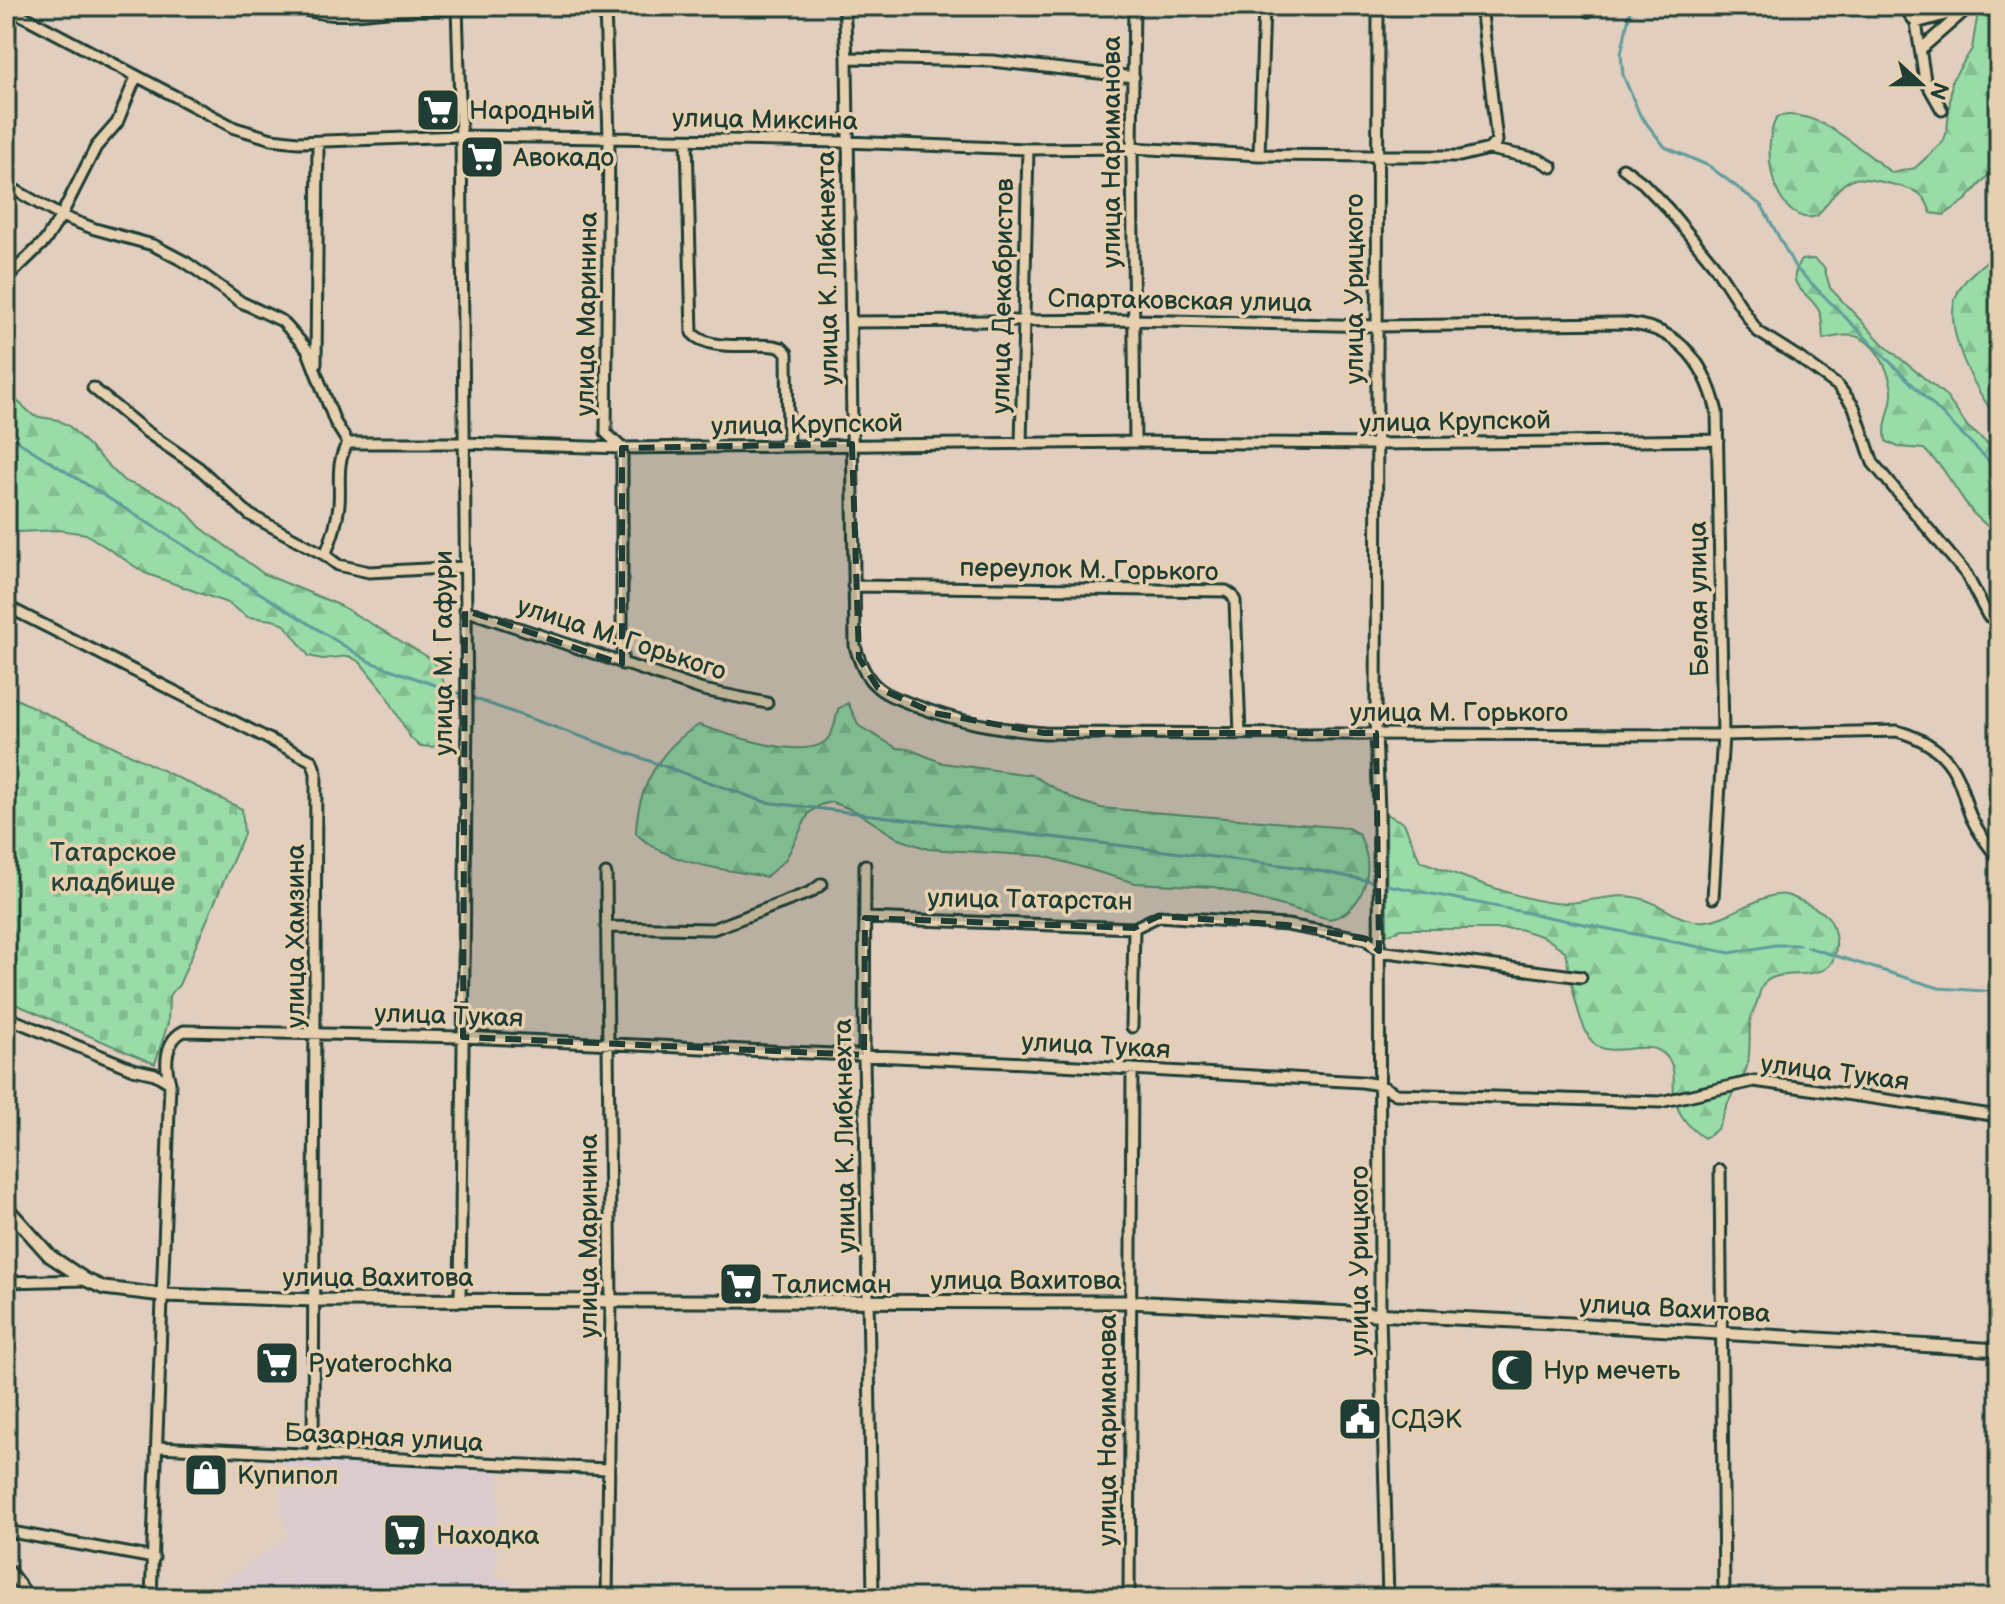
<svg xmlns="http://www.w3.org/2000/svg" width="2005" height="1604" viewBox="0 0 2005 1604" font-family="'Balsamiq Sans',sans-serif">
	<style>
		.built { fill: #dbcbcf }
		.forest { fill: url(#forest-firs); stroke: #5c8c6e; stroke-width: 2 }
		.cemetery { fill: url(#cemetery-stones); stroke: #5c8c6e; stroke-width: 2 }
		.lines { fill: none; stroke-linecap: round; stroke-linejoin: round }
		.stream { stroke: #609d9c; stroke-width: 3 }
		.minor-casing { stroke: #1f3d34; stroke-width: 15 }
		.tertiary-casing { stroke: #1f3d34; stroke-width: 17 }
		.minor { stroke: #e6d0af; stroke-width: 9 }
		.tertiary { stroke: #e6d0af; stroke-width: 11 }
		.marked { fill: #1f3d34; fill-opacity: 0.2; stroke: #1f3d34; stroke-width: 6; stroke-dasharray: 16 10; stroke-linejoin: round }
		.labels { text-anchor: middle; stroke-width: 7; stroke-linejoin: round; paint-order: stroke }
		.poi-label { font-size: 26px; fill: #1f3d34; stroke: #e6d0af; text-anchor: start }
		.street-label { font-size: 26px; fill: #1f3d34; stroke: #e6d0af }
		.park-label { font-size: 26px; fill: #25453a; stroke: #e6d0af }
	</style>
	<defs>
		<pattern id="forest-firs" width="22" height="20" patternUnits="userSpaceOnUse" patternTransform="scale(2)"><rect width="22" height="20" fill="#99dca7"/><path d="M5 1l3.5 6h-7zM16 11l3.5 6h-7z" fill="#83be90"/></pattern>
		<pattern id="cemetery-stones" width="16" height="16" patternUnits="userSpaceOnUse" patternTransform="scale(2)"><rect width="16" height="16" fill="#99dca7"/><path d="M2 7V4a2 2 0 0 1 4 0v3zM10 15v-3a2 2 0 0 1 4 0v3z" fill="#83be90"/></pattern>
	</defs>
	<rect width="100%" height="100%" fill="#e1cebe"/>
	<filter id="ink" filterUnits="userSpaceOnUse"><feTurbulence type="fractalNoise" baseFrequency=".0125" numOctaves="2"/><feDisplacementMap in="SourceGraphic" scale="16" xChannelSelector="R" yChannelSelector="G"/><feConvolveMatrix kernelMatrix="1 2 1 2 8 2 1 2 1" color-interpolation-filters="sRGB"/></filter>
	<g filter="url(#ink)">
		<!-- built -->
		<path class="built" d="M285,1455L500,1469L495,1578L511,1582L509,1598H204V1595L289,1537L280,1504Z"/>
		<!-- forest -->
		<path class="forest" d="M1984,6H1999V163L1966,200L1944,215L1931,213C1928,205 1925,197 1917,192C1906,187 1863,176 1853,179C1838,184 1827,205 1817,216C1813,217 1808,218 1804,217C1769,208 1762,143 1777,117C1815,105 1863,152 1892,173L1915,168L1943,142L1947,131L1952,80L1972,49L1978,12Z
			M1999,252V420C1976,394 1940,326 1958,292C1968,274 1983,264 1999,252Z
			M1814,259L1824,267L1830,288L1885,346L1945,395L1968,427L1999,453V537L1972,512L1942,468L1924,449L1898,447L1886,441C1882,421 1893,408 1892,391C1890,372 1878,347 1861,338C1850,333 1834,337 1823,339C1822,331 1823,320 1820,313C1811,291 1782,289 1801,260Z
			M6,391L34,416L58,420L69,426L124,481L161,495L183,508L200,527L264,574L339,605L428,657L438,666L446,690L450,716L449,729L443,740L433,747L419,746L410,737L385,693L360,662L349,656L322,659L309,656L285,625L273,620L248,617L227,603L145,573L86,534L59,530L18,532L6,527Z
			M848,703L859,726L897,748L909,749L943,763L1031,775L1076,800L1101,808L1348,828L1359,834C1362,841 1366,851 1367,859C1370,885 1356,915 1329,919L1215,887L1135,883L1044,856L928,849L899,839L855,811L832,802L820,805L809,813L786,859L766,877C725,869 667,865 636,833C637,789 660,747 699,725C726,734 798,759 823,743C834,736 835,721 838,709Z
			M1386,814L1404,823L1420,861C1460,875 1513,898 1554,903C1581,906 1612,891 1639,898C1663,903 1679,924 1706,921C1730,919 1764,891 1786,895C1794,897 1824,911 1829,918C1833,923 1837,940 1836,947C1833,992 1780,961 1763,985C1760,989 1759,997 1757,1002C1754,1009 1750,1017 1750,1025C1749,1041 1751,1057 1745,1073C1740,1084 1732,1094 1727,1105C1719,1122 1724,1128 1704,1138C1691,1130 1678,1115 1675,1099C1671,1084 1678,1070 1667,1057C1650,1036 1616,1059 1596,1045C1578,1032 1570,972 1565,951L1544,937L1519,929H1401L1387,935Z"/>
		<!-- cemetery -->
		<path class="cemetery" d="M6,694L242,809L244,834L179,985L169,996L168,1023L155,1064L6,1000Z"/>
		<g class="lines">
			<!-- stream -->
			<path class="stream" d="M1631,6L1621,54L1623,75L1640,115L1665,147L1709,166L1762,206L1795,267L1999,471
				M6,434L370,662L463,695
				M470,697L765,802L1304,868L1375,882
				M1382,884L1730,953L1775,945H1800
				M1807,947L1939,988L1999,992"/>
			<!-- minor casing -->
			<g class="minor-casing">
				<path id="minor" d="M294,6C335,22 363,11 405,10C434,8 462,10 492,6
					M457,6L461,136L467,713L460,1299
					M605,6L609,138L606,433L622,448V664
					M844,6L847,58L855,646C859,660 864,675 875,685C885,695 901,700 914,705C957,722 998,729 1044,733L1723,735L1897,731C1922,738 1945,751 1956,775C1963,788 1965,803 1971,817C1978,832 1988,846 1999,859
					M1134,6L1132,148L1135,442
					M1378,6L1376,733L1379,812L1380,1315L1388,1598
					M1481,6L1497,141L1489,149
					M1585,6L1588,11L1594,6
					M1903,6L1916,23L1925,80L1942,110
					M6,7L235,128L272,139L298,142L461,136L609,138L846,142L1028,149L1132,148L1259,155L1376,156H1460L1489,149L1538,159L1552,167
					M1916,23L1963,10
					M1921,49L1970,6
					M847,58L992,61L1134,77
					M687,140L692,333C709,352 750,343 774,346L782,348L787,353L788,446
					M1259,155L1264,6
					M1623,168L1643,183L1668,209L1714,265L1757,331L1798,357L1838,386L1846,396L1854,407L1873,463L1966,574L1988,616H1999
					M6,185L61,216L95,229L153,245L187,263L241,302L282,321L307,349L335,422L348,443H463L622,448L1135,442L1377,444L1718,440
					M11,274L45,241L61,216L96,147L117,123L136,77
					M851,322L1133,320L1376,326L1621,323C1677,325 1705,361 1717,412L1723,735L1713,898
					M316,364L318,143
					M93,388L144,430L199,468L250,515L325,555L338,565L369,572L465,567
					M1021,444L1028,149
					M325,555C332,539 337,523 339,505C341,482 335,463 348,443
					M853,586L1226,591L1232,595L1235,601L1240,734
					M6,606L312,761L316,773L313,1455
					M465,610L703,690L767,703
					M865,865L864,1055L873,1598
					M606,874L611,1301L607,1598
					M865,918L1134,928L1159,916L1287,925L1366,939L1379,951L1581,977
					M606,927L713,929L811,892L822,884
					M6,1017L133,1069L155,1074L170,1083
					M1132,1027L1134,928
					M1720,1170L1724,1598
					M6,1282L86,1280
					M158,1447L607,1469
					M6,1531L154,1558
					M6,1567L30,1598
					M151,1598L170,1083C164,1065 165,1040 184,1031L463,1037L1005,1062L1362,1082L1380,1085L1396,1094L1660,1102L1754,1081L1999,1116
					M1129,1598L1132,1069"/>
			</g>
			<!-- tertiary casing -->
			<g class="tertiary-casing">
				<path id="tertiary" d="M6,1207L50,1256L86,1280L104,1288L163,1295L315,1300L1129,1302L1553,1323L1999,1350"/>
			</g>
			<!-- minor -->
			<use href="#minor" class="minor"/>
			<!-- tertiary -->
			<use href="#tertiary" class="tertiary"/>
		</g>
	</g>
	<!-- marked area -->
	<path class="marked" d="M852,444L859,658L878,688L934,713L1044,733H1376L1379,951L1366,939L1287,925L1159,916L1134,928L865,918L864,1055L463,1037L465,610L622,664V448Z"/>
	<!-- icons -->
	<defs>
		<g id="supermarket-square" transform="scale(2.3)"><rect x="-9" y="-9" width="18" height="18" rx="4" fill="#1f3d34" stroke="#e6d0af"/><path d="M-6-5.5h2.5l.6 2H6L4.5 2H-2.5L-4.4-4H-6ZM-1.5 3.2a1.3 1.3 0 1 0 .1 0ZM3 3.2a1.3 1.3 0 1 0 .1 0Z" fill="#fff"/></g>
		<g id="mosque-square" transform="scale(2.3)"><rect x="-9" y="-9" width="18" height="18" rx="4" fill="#1f3d34" stroke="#e6d0af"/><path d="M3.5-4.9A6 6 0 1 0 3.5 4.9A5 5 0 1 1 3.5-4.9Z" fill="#fff"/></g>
		<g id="civic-square" transform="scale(2.3)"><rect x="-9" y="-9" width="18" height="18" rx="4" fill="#1f3d34" stroke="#e6d0af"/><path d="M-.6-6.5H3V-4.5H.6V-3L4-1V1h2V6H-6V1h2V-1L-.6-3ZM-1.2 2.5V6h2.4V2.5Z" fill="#fff"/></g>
		<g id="shop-square" transform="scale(2.3)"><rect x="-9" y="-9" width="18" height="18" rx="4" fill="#1f3d34" stroke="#e6d0af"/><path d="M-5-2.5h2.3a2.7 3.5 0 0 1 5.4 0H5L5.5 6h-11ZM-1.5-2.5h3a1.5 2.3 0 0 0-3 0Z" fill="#fff"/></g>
	</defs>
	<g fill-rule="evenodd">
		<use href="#supermarket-square" x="438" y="110"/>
		<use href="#supermarket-square" x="482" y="157"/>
		<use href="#supermarket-square" x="741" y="1284"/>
		<use href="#supermarket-square" x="277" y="1363"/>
		<use href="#mosque-square" x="1512" y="1370"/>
		<use href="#civic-square" x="1360" y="1419"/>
		<use href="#shop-square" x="206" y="1475"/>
		<use href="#supermarket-square" x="405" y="1535"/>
	</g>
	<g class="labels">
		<!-- poi labels -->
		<g class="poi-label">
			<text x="469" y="119">Народный</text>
			<text x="513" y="166">Авокадо</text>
			<text x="772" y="1293">Талисман</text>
			<text x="308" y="1372">Pyaterochka</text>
			<text x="1543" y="1379">Нур мечеть</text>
			<text x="1391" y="1428">СДЭК</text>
			<text x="237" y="1484">Купипол</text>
			<text x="436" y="1544">Находка</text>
		</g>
		<!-- street labels -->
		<g class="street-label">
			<text transform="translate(765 119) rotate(1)" y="9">улица Миксина</text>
			<text transform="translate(1111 152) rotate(-90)" y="9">улица Нариманова</text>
			<text transform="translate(827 268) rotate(-91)" y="9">улица К. Либкнехта</text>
			<text transform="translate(1354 289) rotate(-90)" y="9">улица Урицкого</text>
			<text transform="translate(1002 296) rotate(-89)" y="9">улица Декабристов</text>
			<text transform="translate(1180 300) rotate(1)" y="9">Спартаковская улица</text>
			<text transform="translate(586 314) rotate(-89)" y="9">улица Маринина</text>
			<text transform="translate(1455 421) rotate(-1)" y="9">улица Крупской</text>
			<text transform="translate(807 424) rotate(-1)" y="9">улица Крупской</text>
			<text transform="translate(1089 569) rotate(1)" y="9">переулок М. Горького</text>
			<text transform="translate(1698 599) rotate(-91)" y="9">Белая улица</text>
			<text transform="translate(622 638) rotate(18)" y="9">улица М. Горького</text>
			<text transform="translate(443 653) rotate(-90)" y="9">улица М. Гафури</text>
			<text x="1459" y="721">улица М. Горького</text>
			<text transform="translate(1030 899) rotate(1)" y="9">улица Татарстан</text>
			<text transform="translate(295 936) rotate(-90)" y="9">улица Хамзина</text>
			<text transform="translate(449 1015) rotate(2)" y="9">улица Тукая</text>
			<text transform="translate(1096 1045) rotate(3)" y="9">улица Тукая</text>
			<text transform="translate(1835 1072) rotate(7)" y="9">улица Тукая</text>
			<text transform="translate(844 1136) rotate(-91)" y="9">улица К. Либкнехта</text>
			<text transform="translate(588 1236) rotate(-90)" y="9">улица Маринина</text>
			<text transform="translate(1359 1261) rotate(-90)" y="9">улица Урицкого</text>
			<text x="378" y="1286">улица Вахитова</text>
			<text x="1026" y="1289">улица Вахитова</text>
			<text transform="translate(1675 1308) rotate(3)" y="9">улица Вахитова</text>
			<text transform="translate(1107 1430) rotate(-90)" y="9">улица Нариманова</text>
			<text transform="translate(384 1437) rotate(3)" y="9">Базарная улица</text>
		</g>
		<!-- park labels -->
		<g class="park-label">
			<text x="113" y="861">Татарское<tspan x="113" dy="30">кладбище</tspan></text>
		</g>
	</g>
	<!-- margin -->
	<rect width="2005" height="1604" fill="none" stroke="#e6d0af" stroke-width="32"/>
	<rect x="16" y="16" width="1973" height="1572" fill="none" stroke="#1f3d34" stroke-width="3" filter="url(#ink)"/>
	<!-- north arrow -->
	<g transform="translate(1921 84) rotate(111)" stroke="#e6d0af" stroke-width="6" paint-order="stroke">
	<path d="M0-6L14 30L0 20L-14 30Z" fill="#1f3d34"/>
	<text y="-12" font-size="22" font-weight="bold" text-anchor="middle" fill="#1f3d34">N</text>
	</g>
</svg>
